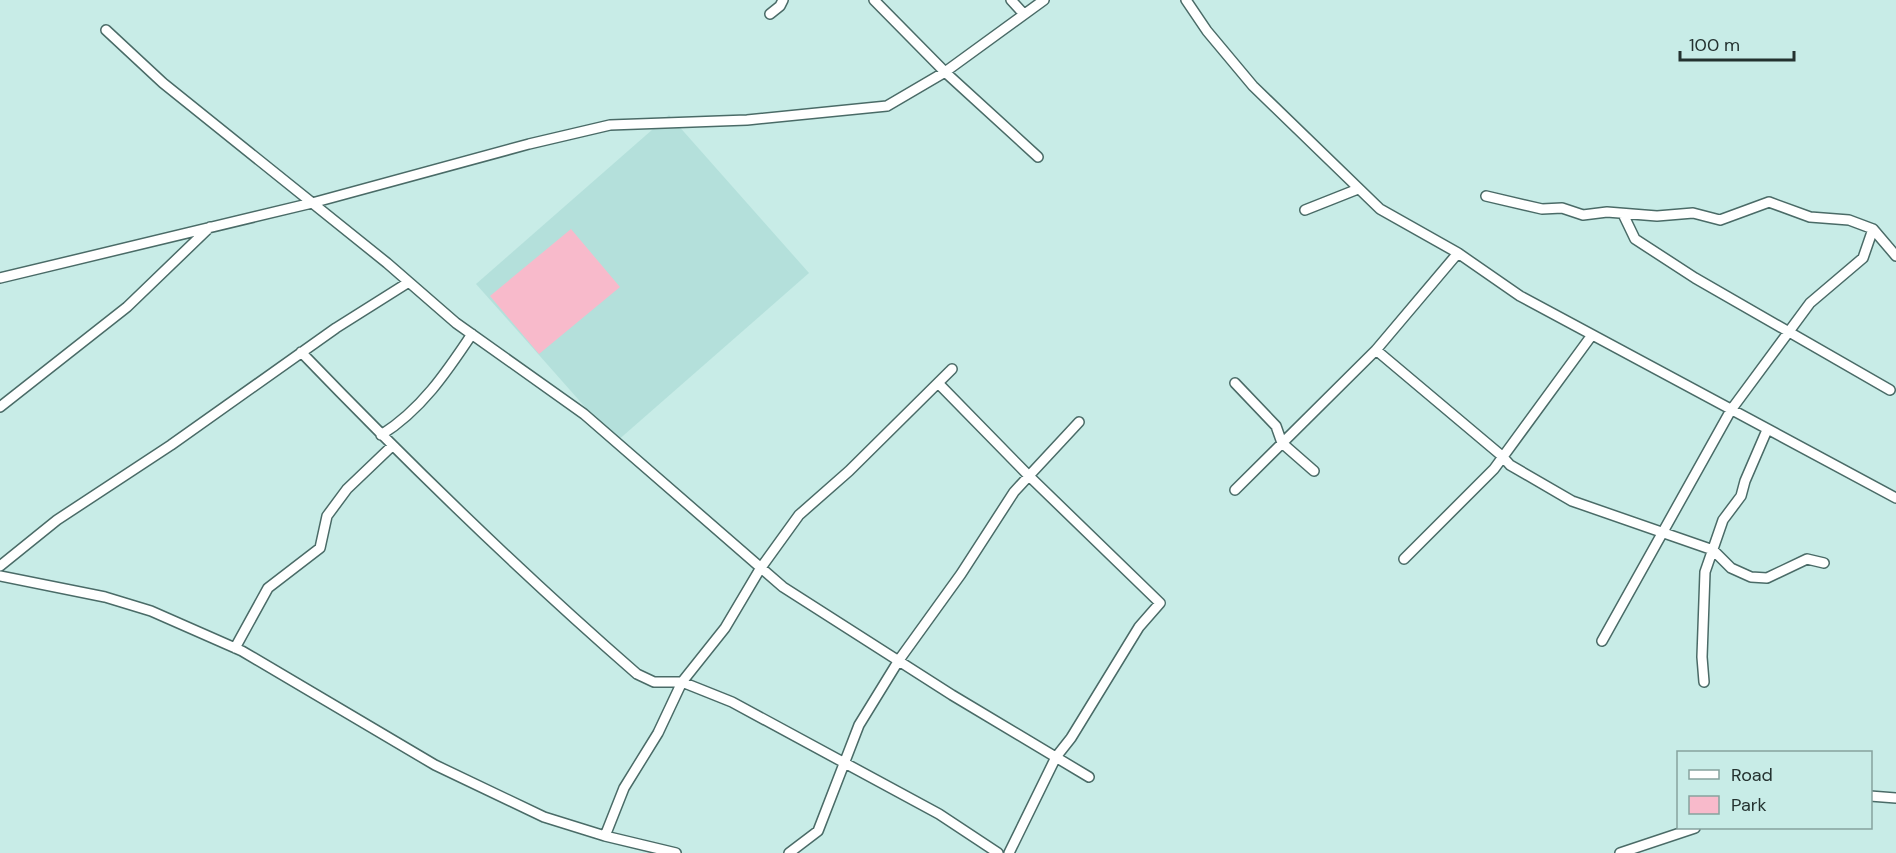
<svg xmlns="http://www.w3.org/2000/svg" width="1896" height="853" viewBox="0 0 1896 853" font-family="'DM Sans',sans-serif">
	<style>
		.built { fill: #b4e0db }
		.green { fill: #f8bacb }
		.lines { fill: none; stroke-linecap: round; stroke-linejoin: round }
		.minor-casing { stroke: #4a6b67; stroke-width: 12 }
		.minor { stroke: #fff; stroke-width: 9 }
	</style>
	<rect width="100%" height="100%" fill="#c8ece7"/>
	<!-- built -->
	<path class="built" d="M669,115L809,273L616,442L476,284Z"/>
	<!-- green -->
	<path class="green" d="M571,229L620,287L539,354L490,296Z"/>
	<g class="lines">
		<!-- minor casing -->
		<g class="minor-casing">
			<path id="minor" d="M874,0L945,72L1038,157
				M1011,0L1023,13
				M1186,0L1207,31L1253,86L1380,209L1458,253L1520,296L1896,498
				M770,14L780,6L783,0
				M106,30L163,83L387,263L456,323L584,414L783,587L952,695L1089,777
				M1486,196L1542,209L1562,208L1583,215L1607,212L1657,216L1693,213L1720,220L1769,202L1810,217L1849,220L1873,229L1896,256
				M1305,210L1358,189
				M1623,214L1635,239L1695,278L1890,390
				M0,278L312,203L529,144L610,125L747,120L887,106L945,72L1044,0
				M1376,350L1502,456L1510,465L1572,501L1713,550L1731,568L1751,577L1767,578L1807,559L1824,563
				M301,352C409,464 520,572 637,674L654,682H682L732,702L939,814L998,853
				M938,383L1029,476L1160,603L1139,627L1071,738L1056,757L1009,853
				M1235,383L1276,426L1282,443L1314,471
				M0,407L127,307L210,227
				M381,435C421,410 446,373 472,334
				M1235,490L1376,350L1458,253
				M1404,559L1494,469L1592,335
				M0,566L57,520L171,445L336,328L409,282
				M0,576L105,597L151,611L242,651L435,765L544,817L605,836L676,853
				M1602,641L1731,410L1810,303L1863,258L1873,229
				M235,648L268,588L320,548L327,516L347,489L392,446
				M1704,682L1702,657L1705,572L1723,520L1741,496L1745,481L1767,430
				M1870,796L1896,798
				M605,836L624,788L658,733L682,682L725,628L760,569L799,515L849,471L952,369
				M789,853L818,831L859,725L899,660L961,574L1014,492L1079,422
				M1620,853L1695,828"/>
		</g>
		<!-- minor -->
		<use href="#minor" class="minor"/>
	</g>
	<!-- legend -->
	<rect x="1677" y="751" width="195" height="78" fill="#c8ece7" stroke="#86a29e" stroke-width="1.5"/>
	<rect x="1689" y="770" width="30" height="9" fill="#ffffff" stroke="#86a29e" stroke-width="1.5"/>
	<text x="1731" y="781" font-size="18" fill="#243230">Road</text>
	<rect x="1689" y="796" width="30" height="18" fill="#f8bacb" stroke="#86a29e" stroke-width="1.5"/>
	<text x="1731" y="811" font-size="18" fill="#243230">Park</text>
	<!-- scale -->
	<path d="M1680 51v9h114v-9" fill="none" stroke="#243230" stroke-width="3"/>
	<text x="1689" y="51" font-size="18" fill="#243230" stroke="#c8ece7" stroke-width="4.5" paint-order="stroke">100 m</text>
</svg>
